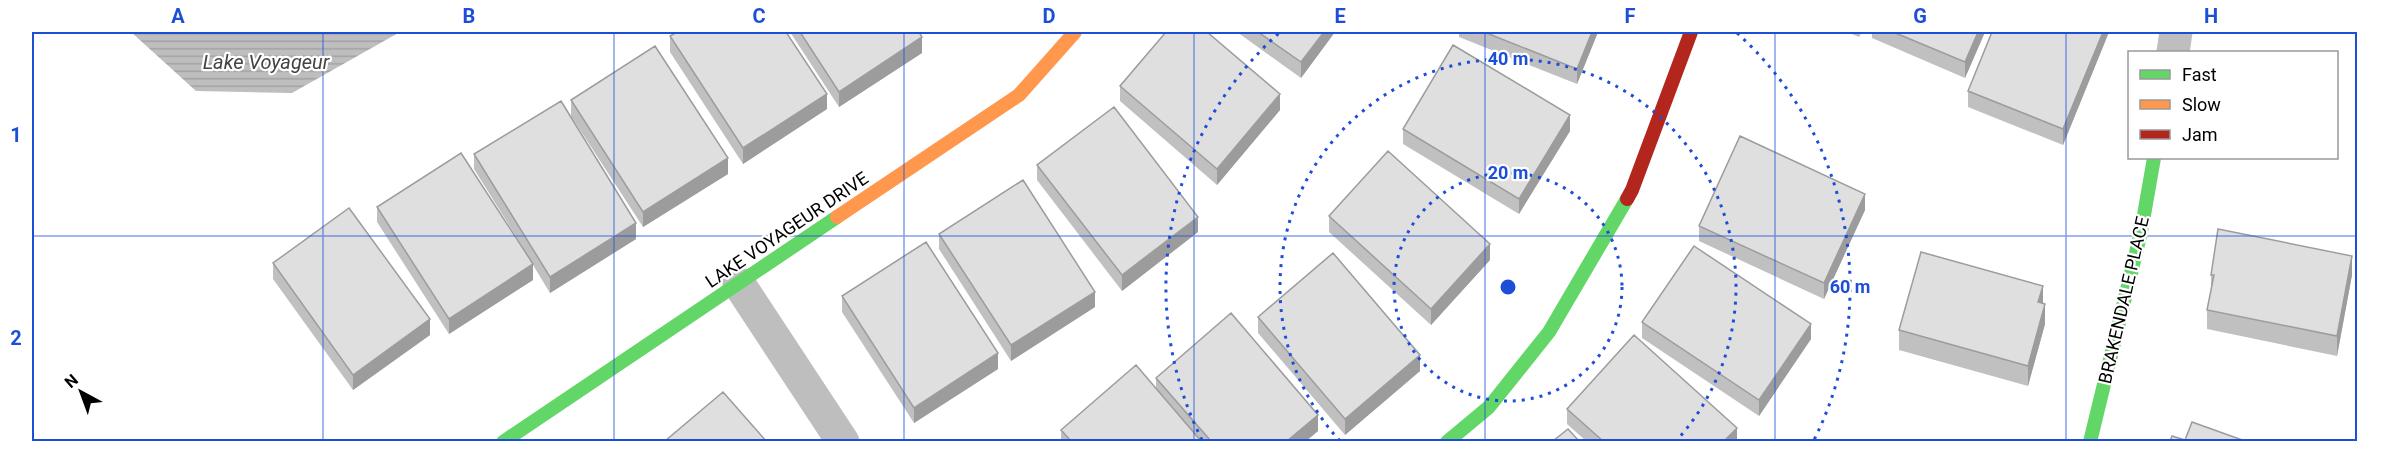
<svg xmlns="http://www.w3.org/2000/svg" width="2389" height="473" viewBox="0 0 2389 473" font-family="Roboto,sans-serif">
	<style>
		.water { fill: url(#water-rules) }
		.lines { fill: none; stroke-linecap: round; stroke-linejoin: round }
		.street { stroke: #bebebe; stroke-width: 33 }
		.fast { stroke: #63d668; stroke-width: 14 }
		.slow { stroke: #ff974d; stroke-width: 14 }
		.jam { stroke: #b3261e; stroke-width: 14 }
		.wall { fill: #c0c0c0 }
		.shaded-wall { fill: #9c9c9c }
		.building { fill: #dfdfdf; stroke: #9c9c9c; stroke-width: 1.5 }
		.grid { fill: none; stroke: #1d4ed8; stroke-width: 1.5; stroke-opacity: 0.55 }
		.ring { fill: none; stroke: #1d4ed8; stroke-width: 3; stroke-dasharray: 3 6 }
		.labels { text-anchor: middle; stroke-width: 4.5; stroke-linejoin: round; paint-order: stroke }
		.street-label { font-size: 18px; fill: #000; stroke: #fff }
		.water-label { font-size: 20px; font-style: italic; fill: #434343; stroke: #fff }
		.centre { fill: #1d4ed8; stroke: #fff; stroke-width: 3 }
		.ring-label { font-size: 18px; text-anchor: middle; font-weight: bold; fill: #1d4ed8; stroke: #fff; stroke-width: 4.5; stroke-linejoin: round; paint-order: stroke }
		.neatline { fill: none; stroke: #1d4ed8; stroke-width: 2 }
		.grid-label { font-size: 20px; text-anchor: middle; font-weight: bold; fill: #1d4ed8 }
	</style>
	<defs>
		<pattern id="water-rules" width="6" height="5" patternUnits="userSpaceOnUse" patternTransform="scale(1.5)"><rect width="6" height="5" fill="#bebebe"/><path d="M0 2.5h6" fill="none" stroke="#a2a2a2"/></pattern>
	</defs>
	<rect width="100%" height="100%" fill="#fff"/>
	<!-- water -->
	<path class="water" d="M131,32H400L292,93L196,91Z"/>
	<g class="lines">
		<!-- street -->
		<path class="street" d="M2173,52L2176,32
			M739,284L843,442"/>
		<!-- fast -->
		<path class="fast" d="M503,442L837,217
			M1447,442L1489,407L1549,332L1627,199
			M2090,442L2141,232L2154,158"/>
		<!-- slow -->
		<path class="slow" d="M837,217L1019,95L1075,32"/>
		<!-- jam -->
		<path class="jam" d="M1627,199L1632,190L1691,32"/>
	</g>
	<!-- wall -->
	<path class="wall" d="M790,32H919L922,53L839,107Z
		M1237,32H1335L1301,78Z
		M1459,32H1598L1577,84L1459,37Z
		M1847,32H1862L1859,37Z
		M1872,32H1985L1965,78L1872,38Z
		M1992,32H2109L2063,145L1968,107V91Z
		M670,36L827,109L743,164L670,52Z
		M1120,86L1280,110L1217,185L1120,101Z
		M571,100L728,174L643,227L571,116Z
		M1403,129L1570,131L1519,214L1403,144Z
		M474,154L636,239L550,293L533,265V280L449,334L377,222V207L522,246L474,169Z
		M1037,165L1198,232L1122,291L1037,180Z
		M1865,210L1824,299L1699,241V226Z
		M1329,216L1490,260L1431,325L1329,232Z
		M939,234L1095,307L1011,361L939,249Z
		M273,263L430,335L353,390L273,279Z
		M2211,275H2352L2337,356L2207,329V310L2211,293Z
		M842,296L998,369L914,423L842,312Z
		M2043,303L2045,324L2028,386L1899,350V330Z
		M1258,317L1420,371L1345,435L1258,333Z
		M1642,322L1811,339L1759,416L1642,338Z
		M1156,378L1318,431L1306,441H1061V430L1156,389Z
		M1567,409L1737,441H1586L1567,424Z"/>
	<!-- shaded-wall -->
	<path class="shaded-wall" d="M1324,32H1335L1301,78V62Z
		M1592,32H1598L1577,84V69Z
		M1978,32H1985L1965,78V62Z
		M2103,32H2109L2063,145V129Z
		M922,37V53L839,107V92Z
		M827,94V109L743,164V148Z
		M1280,94V110L1217,185V169Z
		M1570,115V131L1519,214V199Z
		M728,158V174L643,227V212Z
		M1865,194V210L1824,299V283Z
		M1198,217V232L1122,291V275Z
		M636,223V239L550,293V277Z
		M1490,244V260L1431,325V309Z
		M2352,256V275L2337,356V336Z
		M533,264V280L449,334V319Z
		M2043,286V306L2038,302Z
		M1095,292V307L1011,361V345Z
		M2045,304V324L2028,386V366Z
		M430,319V335L353,390V375Z
		M1811,324V339L1759,416V400Z
		M998,353V369L914,423V408Z
		M1420,355V371L1345,435V419Z
		M1318,415V431L1306,441H1287Z
		M1737,428V441H1724Z"/>
	<!-- building -->
	<path class="building" d="M677,32H786L827,94L743,148L670,36Z
		M800,32H919L922,37L839,92Z
		M1166,32H1207L1280,94L1217,169L1120,86Z
		M1258,32H1324L1301,62Z
		M1484,32H1592L1577,69Z
		M1893,32H1978L1965,62Z
		M1992,32H2103L2063,129L1968,91Z
		M1453,45L1570,115L1519,199L1403,129Z
		M655,46L728,158L643,212L571,100Z
		M561,101L636,223L550,277L474,154Z
		M1114,107L1198,217L1122,275L1037,165Z
		M1740,136L1865,194L1824,283L1699,226Z
		M1388,151L1490,244L1431,309L1329,216Z
		M461,153L533,264L449,319L377,207Z
		M1023,180L1095,292L1011,345L939,234Z
		M349,208L430,319L353,375L273,263Z
		M2218,229L2352,256L2337,336L2207,310L2214,275H2211Z
		M926,242L998,353L914,408L842,296Z
		M1694,246L1811,324L1759,400L1642,322Z
		M1921,252L2043,286L2038,302L2045,304L2028,366L1899,330Z
		M1333,253L1420,355L1345,419L1258,317Z
		M1231,313L1318,415L1287,441H1211L1156,378Z
		M1634,335L1737,428L1724,441H1603L1567,409Z
		M1136,365L1201,441H1071L1061,430Z
		M723,392L766,441H665Z
		M2192,422L2245,441H2170L2172,436L2185,440Z
		M1568,429L1579,441H1553Z"/>
	<!-- grid -->
	<path class="grid" d="M323,32V442M614,32V442M904,32V442M1194,32V442M1485,32V442M1775,32V442M2066,32V442M32,236H2358"/>
	<!-- distance rings -->
	<g class="ring">
		<circle cx="1508" cy="287" r="114"/>
		<path d="M1340 441A228 228 0 1 1 1676 441"/>
		<path d="M1202 440A342 342 0 0 1 1279 33M1737 33A342 342 0 0 1 1814 440"/>
	</g>
	<g class="labels">
		<!-- street labels -->
		<g class="street-label">
			<text transform="translate(787 230) rotate(-34)" y="6">LAKE VOYAGEUR DRIVE</text>
			<text transform="translate(2124 300) rotate(-77)" y="6">BRAKENDALE PLACE</text>
		</g>
		<!-- water labels -->
		<g class="water-label">
			<text x="266" y="69">Lake Voyageur</text>
		</g>
	</g>
	<circle cx="1508" cy="287" r="9" class="centre"/>
	<g class="ring-label">
		<text x="1508" y="65">40 m</text>
		<text x="1508" y="179">20 m</text>
		<text x="1850" y="293">60 m</text>
	</g>
	<!-- border -->
	<rect width="2389" height="473" fill="none" stroke="#ffffff" stroke-width="66"/>
	<!-- legend -->
	<rect x="2128" y="51" width="210" height="108" fill="#ffffff" stroke="#999999" stroke-width="1.5"/>
	<rect x="2140" y="70" width="30" height="9" fill="#63d668" stroke="#999999" stroke-width="1.5"/>
	<text x="2182" y="81" font-size="18" fill="#000000">Fast</text>
	<rect x="2140" y="100" width="30" height="9" fill="#ff974d" stroke="#999999" stroke-width="1.5"/>
	<text x="2182" y="111" font-size="18" fill="#000000">Slow</text>
	<rect x="2140" y="130" width="30" height="9" fill="#b3261e" stroke="#999999" stroke-width="1.5"/>
	<text x="2182" y="141" font-size="18" fill="#000000">Jam</text>
	<!-- north arrow -->
	<g transform="translate(81 392) rotate(319)" stroke="#ffffff" stroke-width="4.5" paint-order="stroke">
	<path d="M0-4.5L10 22L0 15L-10 22Z" fill="#000000"/>
	<text y="-9" font-size="16" font-weight="bold" text-anchor="middle" fill="#000000">N</text>
	</g>
	<rect x="33" y="33" width="2323" height="407" class="neatline"/>
	<g class="grid-label">
		<text x="178" y="23">A</text>
		<text x="469" y="23">B</text>
		<text x="759" y="23">C</text>
		<text x="1049" y="23">D</text>
		<text x="1340" y="23">E</text>
		<text x="1630" y="23">F</text>
		<text x="1920" y="23">G</text>
		<text x="2211" y="23">H</text>
		<text x="16" y="142">1</text>
		<text x="16" y="345">2</text>
	</g>
</svg>
